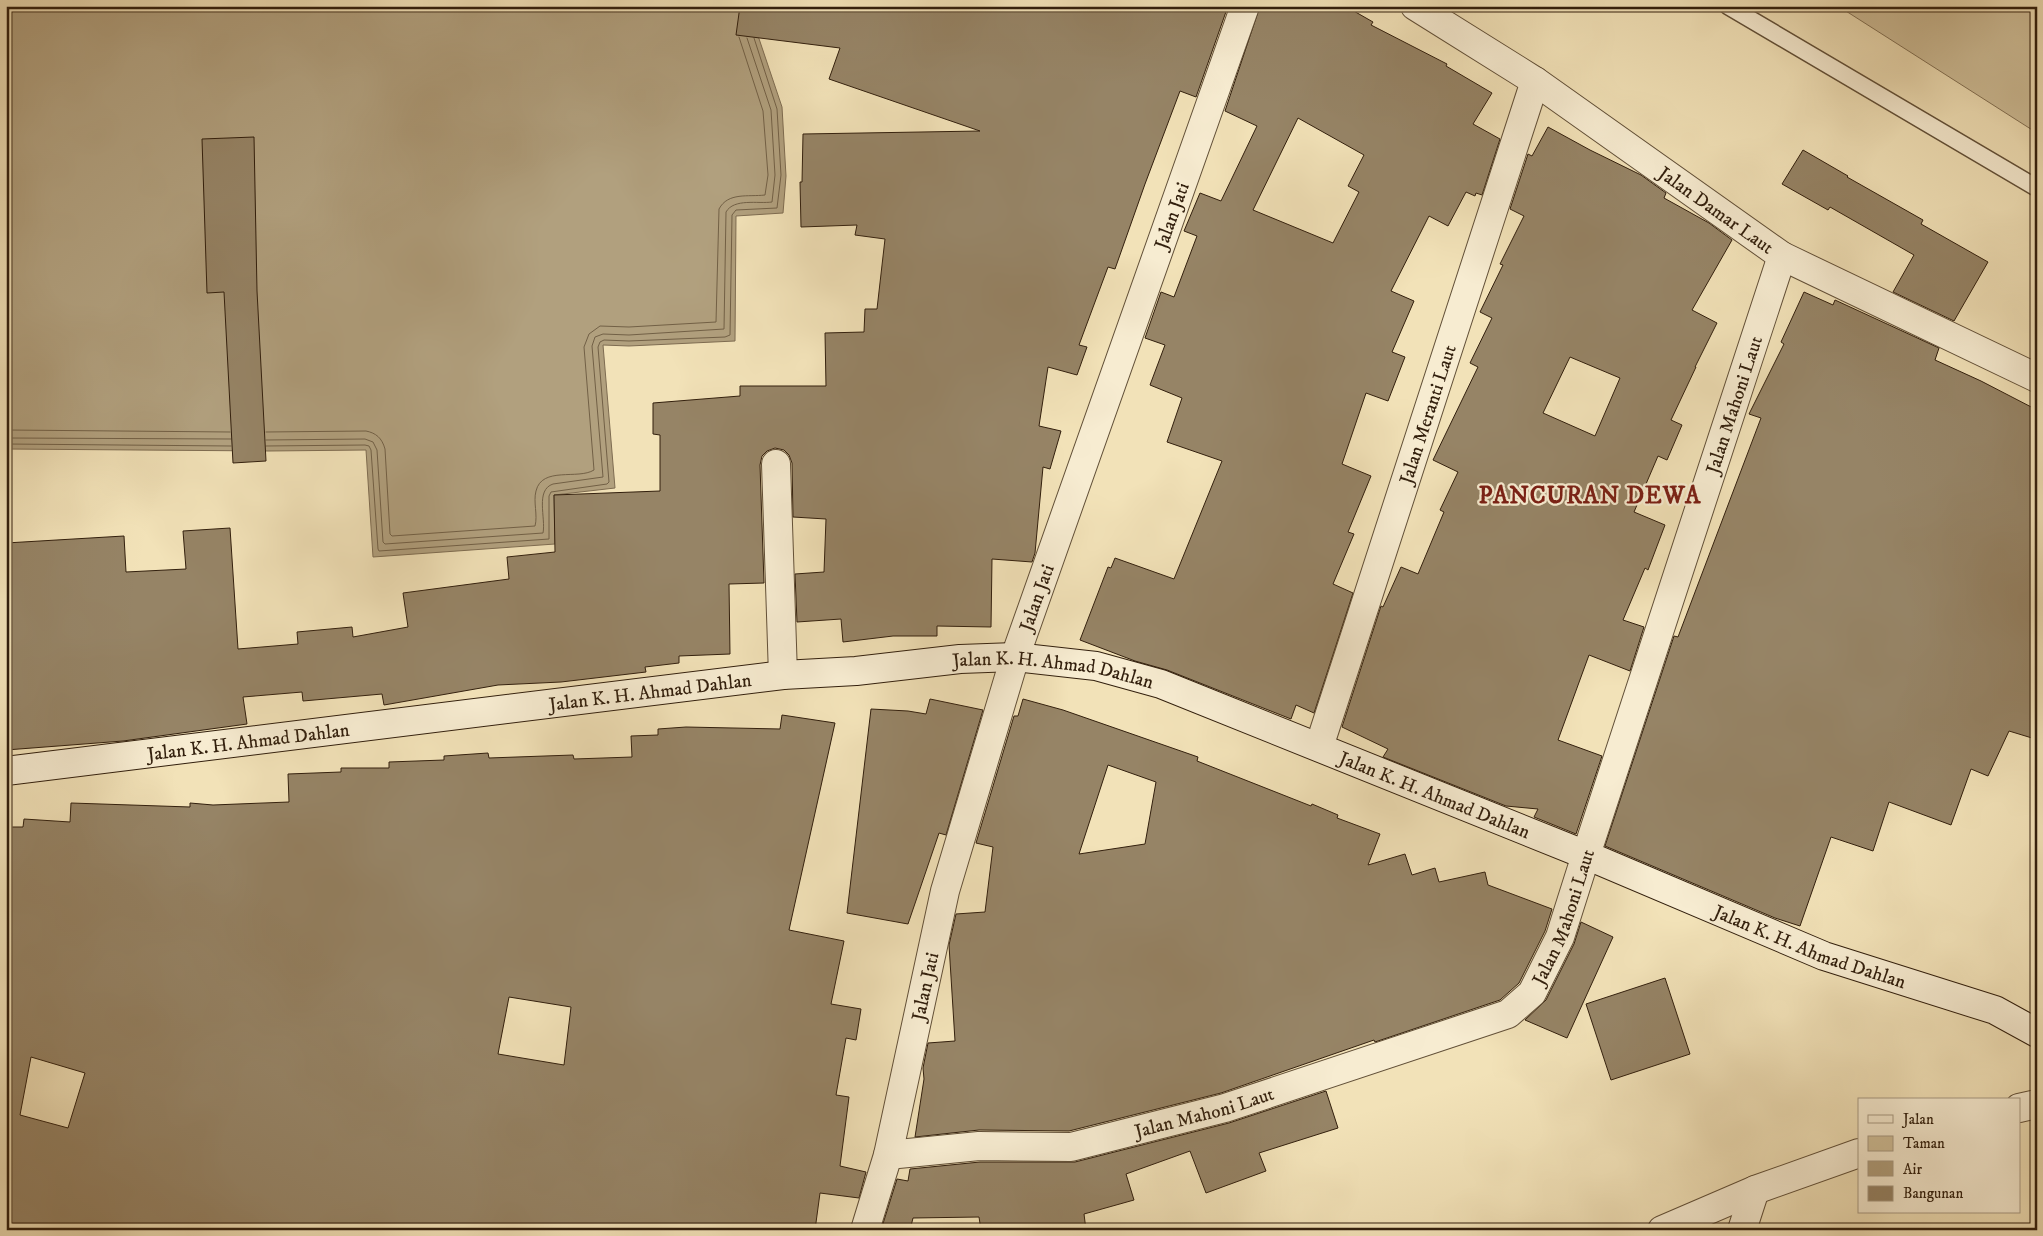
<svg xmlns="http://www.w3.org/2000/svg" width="2043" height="1236" viewBox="0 0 2043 1236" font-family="'IM FELL DW Pica',serif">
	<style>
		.green { fill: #d1c19b; stroke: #827054 }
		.water { fill: #b1a07e; stroke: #7e6c51 }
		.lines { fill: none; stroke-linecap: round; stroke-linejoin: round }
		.shore { stroke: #726046; stroke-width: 1 }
		.building { fill: #968466; stroke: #321f0d; fill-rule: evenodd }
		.service-casing { stroke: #625038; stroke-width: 19 }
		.minor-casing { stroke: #625038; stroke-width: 30 }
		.tertiary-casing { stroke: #625038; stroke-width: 30 }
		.secondary-casing { stroke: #321f0d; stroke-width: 30 }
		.service { stroke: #f7ecd1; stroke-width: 16 }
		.minor { stroke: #f7ecd1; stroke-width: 28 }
		.tertiary { stroke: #f7ecd1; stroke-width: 28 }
		.secondary { stroke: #f7ecd1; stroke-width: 28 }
		.labels { text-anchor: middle; stroke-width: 4.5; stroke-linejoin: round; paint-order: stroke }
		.street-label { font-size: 19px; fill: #321f0d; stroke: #f7ecd1 }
		.district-label { font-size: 24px; font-weight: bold; letter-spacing: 1px; fill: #7a1f14; stroke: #f7ecd1 }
	</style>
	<rect width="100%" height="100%" fill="#f2e2b8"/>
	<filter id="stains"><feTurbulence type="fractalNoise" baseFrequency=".004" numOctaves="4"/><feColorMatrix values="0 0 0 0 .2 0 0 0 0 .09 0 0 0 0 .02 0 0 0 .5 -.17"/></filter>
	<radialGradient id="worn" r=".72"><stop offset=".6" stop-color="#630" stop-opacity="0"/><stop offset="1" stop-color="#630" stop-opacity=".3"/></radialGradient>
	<!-- green -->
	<path class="green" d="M1838,6H2037V133Z"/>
	<!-- water -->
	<path class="water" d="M6,6H748L782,107L786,176L783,213L736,216L735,341L629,346L603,345L615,488L554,495L555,544L373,557L366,450L269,451L6,449Z"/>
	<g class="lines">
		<!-- shore -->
		<path class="shore" d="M6,430L230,432
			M266,432L366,431C376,433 382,438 385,449L390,534L392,536L535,526C538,515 533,502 536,491C542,466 578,480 594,470L584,347L589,334L600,326L629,327L716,322L719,209C728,192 748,197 765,195L768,175L763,111L739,37
			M6,438L231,439
			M266,440L365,439L373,442L377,450L383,542L385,544L543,533C546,518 535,490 553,484L603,477L592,346L595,337L603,334L629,335L724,329L726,212C734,198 758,204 772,202L775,175L771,110L747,38
			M6,444L231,446
			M266,446L365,445L369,446L371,450L378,549L379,551L549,539V496L551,492L607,484L609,482L598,347L600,342L604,340L629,341L725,337L730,335L732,215L736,210L777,208L781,175L777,109L754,38"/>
	</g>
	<!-- building -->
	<path class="building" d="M740,6H1228L1196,97L1180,91L1145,184L1115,269L1108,267L1079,345L1087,347L1077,375L1048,367L1039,426L1061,431L1050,469L1043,467L1035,553L1032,562L992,559L991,627L937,626V636H893L843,642L841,619L797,622L795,574L824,572L826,519L793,517L792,463L789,455L784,450L775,448L767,451L762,456L760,465L764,583L729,584L730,654L679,656V663L645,667L646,672L561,682L498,685L384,705L382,694L303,701L302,692L243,697L247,724L123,741L6,750V543L124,536L126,572L186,569L183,531L230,528L238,649L298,644L297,632L352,627L353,637L408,627L403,593L509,579L507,557L555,552L554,495L660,491V435L653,434V403L740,396V386H826L825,333L864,332L865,309H877L885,239L855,235L857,225L801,227L800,182H802L803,134L980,131L829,79L840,48L736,35Z
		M1260,6H1345L1373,22L1371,25L1447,64L1446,66L1492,93L1473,124L1500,139L1482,195L1476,193L1475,196L1466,192L1448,226L1429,216L1391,291L1414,301L1392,352L1405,357L1388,401L1366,393L1342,464L1371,476L1348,532L1354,534L1333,584L1353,593L1314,713L1296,705L1291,719L1167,670L1135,661L1080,640L1108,567L1111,568L1115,558L1174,579L1222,461L1167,442L1182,398L1150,385L1165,345L1145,338L1161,292L1174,297L1197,236L1184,231L1200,193L1221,201L1257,126L1225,111ZM1298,118L1364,155L1348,186L1359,192L1333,243L1253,210Z
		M1548,127L1590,150L1641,175L1666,193L1664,198L1709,223L1732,240L1692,310L1717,323L1695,367H1696L1671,420L1682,425L1667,460L1658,456L1634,512L1665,525L1648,570L1645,568L1623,620L1644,627L1630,671L1589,655L1558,740L1602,756L1576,834L1534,817L1538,809L1506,806L1383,757L1388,749L1342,727L1381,606L1383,607L1401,567L1418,574L1444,512L1440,510L1458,472L1433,460L1478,367L1470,363L1492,318L1480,312L1503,265L1500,264L1524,216L1510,209L1528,154L1532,156ZM1570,357L1620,378L1595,436L1543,413Z
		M254,137L257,291L266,461L233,463L224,292L207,293L202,139Z
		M1803,150L1848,176L1847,177L1923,220L1921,224L1988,262L1954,321L1893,292L1914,255L1830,207L1828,210L1782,184Z
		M1804,292L1833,305L1835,300L1939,348L1935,360L1981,381L2037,410V721L2032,738L2009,731L1988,776L1971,769L1951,825L1889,802L1873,851L1831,837L1800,926L1775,918L1605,846L1674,636L1678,637L1761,418L1749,414L1784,344L1781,342Z
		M930,699L983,710L946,835L939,833L908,924L847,913L871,709L908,711L926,714Z
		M1023,699L1063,710L1198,757L1197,761L1311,806L1312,804L1338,815L1337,818L1380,834L1368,865L1405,854L1412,875L1435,868L1439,882L1485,872L1488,885L1552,909L1545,931L1519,983L1500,1000L1375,1042L1374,1040L1221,1093L1069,1131L979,1130L915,1137L924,1079L923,1068L928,1043L955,1041L949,945L956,914L985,912L993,847L976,843L1014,716H1018ZM1108,765L1156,782L1145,844L1079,854Z
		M782,715L835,723L789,930L844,941L831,1004L861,1009L856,1040L846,1038L836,1095L849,1097L840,1166L866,1172L859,1198L820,1193L815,1230H6V827H23L24,819L70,822L71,803L190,807V803L213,805L289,802L288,774L341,772V768H389V762L444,760V756L488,753L489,758L573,755L574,759L632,757L631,736L658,735V729L686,727L780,729ZM509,997L571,1007L564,1065L498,1054ZM31,1057L85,1073L68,1128L20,1115Z
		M1581,922L1613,937L1567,1038L1525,1020L1546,1000L1574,944Z
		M1665,978L1690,1054L1611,1080L1586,1004Z
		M1326,1091L1338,1128L1259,1153L1266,1171L1206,1193L1190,1151L1126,1174L1134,1200L1084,1214L1086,1230H981L979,1217L913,1218L910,1230H881L897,1179L908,1181L910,1169L980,1162H1075L1229,1123Z"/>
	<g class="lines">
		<!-- service casing -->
		<g class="service-casing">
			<path id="service" d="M1728,6L2037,188"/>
		</g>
		<!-- minor casing -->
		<g class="minor-casing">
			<g id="minor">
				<path id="s1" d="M1415,6L1535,81L1782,256L2037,378"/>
				<path d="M776,464L783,675"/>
				<path id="s2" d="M1319,747L1535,81"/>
				<path id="s3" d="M888,1155L979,1146L1071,1147L1225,1108L1508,1014L1532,993L1560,937L1586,855L1782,256"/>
				<path id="s4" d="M865,1230L888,1155L945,891L1015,657L1245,6"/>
				<path d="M1742,1230L1755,1190"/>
			</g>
		</g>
		<!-- tertiary casing -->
		<g class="tertiary-casing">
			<path id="tertiary" d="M2019,1108L2037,1104
				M1662,1230L1755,1190L1859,1153"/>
		</g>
		<!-- secondary casing -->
		<g class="secondary-casing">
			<g id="secondary">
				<path id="s5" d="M6,771L783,675L856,671L960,659L1015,657L1096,666L1161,684L1586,855L1824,956L1995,1010L2037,1033"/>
			</g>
		</g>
		<!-- service -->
		<use href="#service" class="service"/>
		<!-- minor -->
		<use href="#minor" class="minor"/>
		<!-- tertiary -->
		<use href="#tertiary" class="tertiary"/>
		<!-- secondary -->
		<use href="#secondary" class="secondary"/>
	</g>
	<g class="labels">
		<!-- street labels -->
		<g class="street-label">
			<text dy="7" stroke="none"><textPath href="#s1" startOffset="364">Jalan Damar Laut</textPath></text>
			<text dy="7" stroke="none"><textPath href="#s4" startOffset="1061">Jalan Jati</textPath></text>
			<text dy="7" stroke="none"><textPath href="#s3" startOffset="1295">Jalan Mahoni Laut</textPath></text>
			<text dy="7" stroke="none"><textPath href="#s2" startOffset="350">Jalan Meranti Laut</textPath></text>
			<text dy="7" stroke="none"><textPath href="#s4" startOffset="656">Jalan Jati</textPath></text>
			<text dy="7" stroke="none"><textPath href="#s5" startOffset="1055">Jalan K. H. Ahmad Dahlan</textPath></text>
			<text dy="7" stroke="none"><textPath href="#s5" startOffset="649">Jalan K. H. Ahmad Dahlan</textPath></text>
			<text dy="7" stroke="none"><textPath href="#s5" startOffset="244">Jalan K. H. Ahmad Dahlan</textPath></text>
			<text dy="7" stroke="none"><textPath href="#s5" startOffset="1460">Jalan K. H. Ahmad Dahlan</textPath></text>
			<text dy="7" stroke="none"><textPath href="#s3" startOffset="755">Jalan Mahoni Laut</textPath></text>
			<text dy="7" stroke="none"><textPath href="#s5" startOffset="1865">Jalan K. H. Ahmad Dahlan</textPath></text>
			<text dy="7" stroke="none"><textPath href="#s4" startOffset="251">Jalan Jati</textPath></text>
			<text dy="7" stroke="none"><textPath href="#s3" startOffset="321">Jalan Mahoni Laut</textPath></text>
		</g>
		<!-- district labels -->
		<g class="district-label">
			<text x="1590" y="503">PANCURAN DEWA</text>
		</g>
	</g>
	<!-- margin -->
	<rect width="2043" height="1236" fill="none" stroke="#f2e2b8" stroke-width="25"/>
	<rect x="8" y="8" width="2028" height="1221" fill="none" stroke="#321f0d" stroke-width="2.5"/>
	<rect x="12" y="12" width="2018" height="1211" fill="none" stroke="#321f0d"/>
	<!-- legend -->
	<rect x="1858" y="1098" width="162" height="115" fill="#f7ecd1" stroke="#a89a83"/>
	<rect x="1868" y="1115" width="25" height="8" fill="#f7ecd1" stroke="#a89a83"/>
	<text x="1903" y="1124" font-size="15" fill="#321f0d">Jalan</text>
	<rect x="1868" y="1136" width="25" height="15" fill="#d1c19b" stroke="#a89a83"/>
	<text x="1903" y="1148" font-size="15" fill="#321f0d">Taman</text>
	<rect x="1868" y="1161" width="25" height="15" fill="#b1a07e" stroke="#a89a83"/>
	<text x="1903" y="1174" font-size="15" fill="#321f0d">Air</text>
	<rect x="1868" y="1186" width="25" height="15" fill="#968466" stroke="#a89a83"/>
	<text x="1903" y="1198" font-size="15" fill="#321f0d">Bangunan</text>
	<rect width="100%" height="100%" filter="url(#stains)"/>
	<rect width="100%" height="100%" fill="url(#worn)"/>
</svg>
